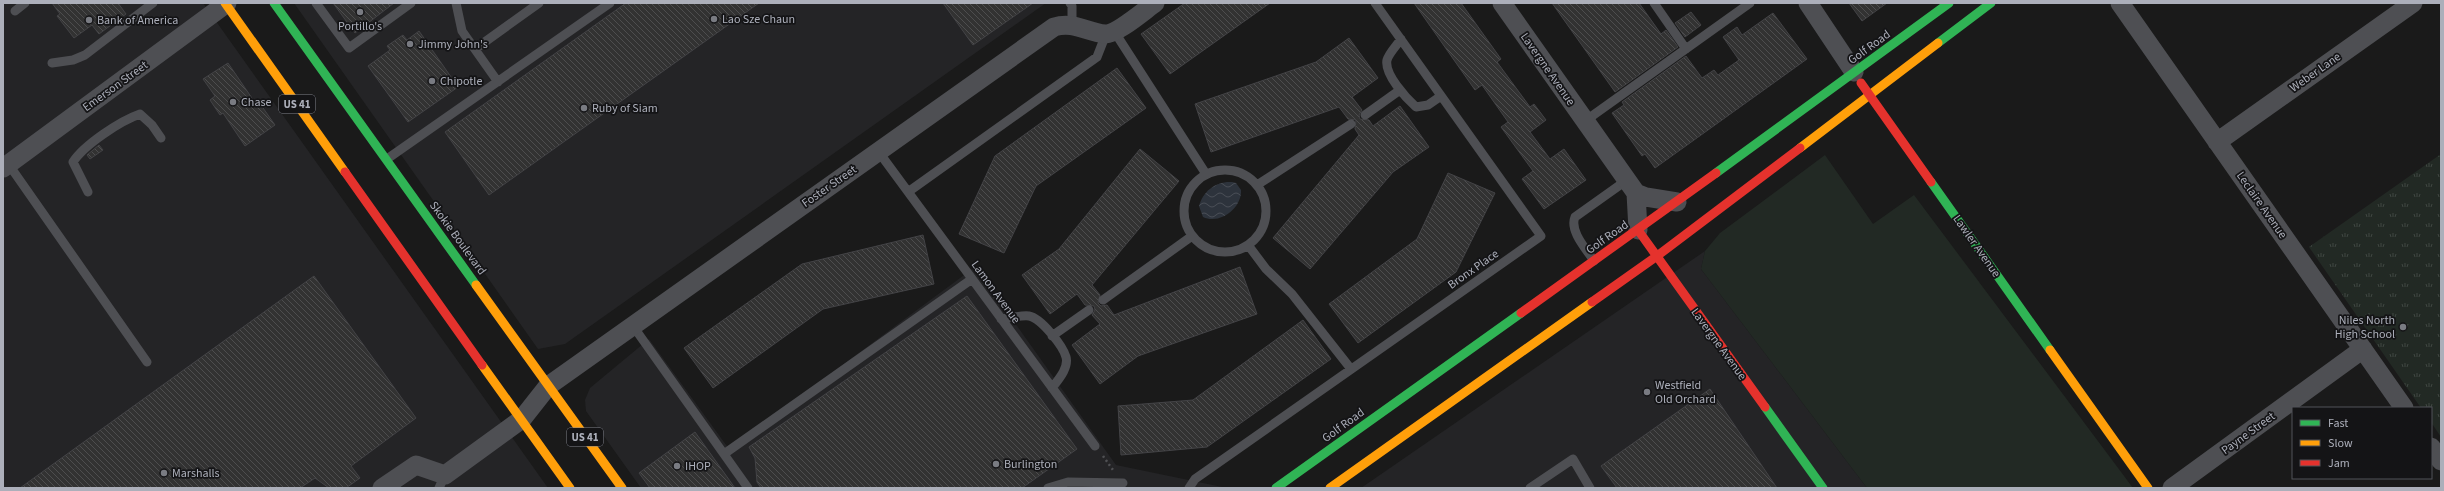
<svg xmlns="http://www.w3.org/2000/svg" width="2444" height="491" viewBox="0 0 2444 491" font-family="'Source Sans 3',sans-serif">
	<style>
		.built { fill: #242426 }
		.grass { fill: #222924 }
		.park { fill: url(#park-tufts) }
		.water { fill: url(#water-waves) }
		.building { fill: url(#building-back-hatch); stroke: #434346 }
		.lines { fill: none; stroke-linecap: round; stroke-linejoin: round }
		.path { stroke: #505154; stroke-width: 2.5; stroke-dasharray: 2 3; stroke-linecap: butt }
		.lane { stroke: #4e4f53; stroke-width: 9 }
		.street { stroke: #4e4f53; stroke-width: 19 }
		.fast { stroke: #30b455; stroke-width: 9 }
		.slow { stroke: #ff9f0a; stroke-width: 9 }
		.jam { stroke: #e5322d; stroke-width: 9 }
		.poi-dot { fill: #797b82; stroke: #141416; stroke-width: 1.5 }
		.labels { text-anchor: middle; stroke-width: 3.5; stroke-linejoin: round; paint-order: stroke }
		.shield { fill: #141416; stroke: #7e8089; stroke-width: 1 }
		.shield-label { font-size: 11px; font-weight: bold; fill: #acafba }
		.poi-label { font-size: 12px; fill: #acafba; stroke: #141416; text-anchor: start }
		.street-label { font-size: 12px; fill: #acafba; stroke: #141416 }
	</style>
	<defs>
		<pattern id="park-tufts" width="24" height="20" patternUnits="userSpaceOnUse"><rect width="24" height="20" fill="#222924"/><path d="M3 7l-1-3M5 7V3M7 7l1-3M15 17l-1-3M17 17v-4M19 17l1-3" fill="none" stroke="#3f4642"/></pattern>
		<pattern id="water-waves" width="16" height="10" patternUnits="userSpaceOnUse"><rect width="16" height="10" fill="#2d333c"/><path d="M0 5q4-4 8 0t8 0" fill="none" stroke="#494e56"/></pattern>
		<pattern id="building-back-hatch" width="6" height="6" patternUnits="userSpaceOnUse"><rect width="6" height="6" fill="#323232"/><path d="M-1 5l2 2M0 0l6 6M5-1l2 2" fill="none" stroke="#4d4d4e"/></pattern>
	</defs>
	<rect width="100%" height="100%" fill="#1a1a1a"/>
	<!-- built -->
	<path class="built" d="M3,3H203L548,488H3Z
		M294,3H1046L565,344L538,349Z
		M1705,251L1701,269L1867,488H1361Z
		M975,267L1116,465L1227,488H641L586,411L585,400L590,388L649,339L729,449Z"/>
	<!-- grass -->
	<path class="grass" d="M1825,155L1873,224L1914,195L2133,488H1867L1701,269L1705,251L1720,233Z"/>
	<!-- park -->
	<path class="park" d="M2441,154V437L2431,422V408H2421L2309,247Z"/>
	<!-- water -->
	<path class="water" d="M1232,182L1236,183L1241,190C1242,208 1220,225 1203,217L1199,206C1203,191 1216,181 1232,182Z"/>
	<!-- building -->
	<path class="building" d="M52,3H118L126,14L99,34L92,25L74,38L57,16L60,14Z
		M333,3H394L355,33Z
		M626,3H759L489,195L445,132Z
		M943,3H1033L973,45Z
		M1185,3H1270L1170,74L1141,34Z
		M1414,3H1461L1501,59L1497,62L1530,107L1534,104L1546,120L1530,132L1550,159L1564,149L1586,180L1544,209L1522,179L1533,171L1501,127L1508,122L1482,85L1475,90Z
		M1552,3H1639L1661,34L1666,30L1678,47L1615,92Z
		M1849,3H1887L1862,21Z
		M1691,12L1701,25L1685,37L1675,23Z
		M1773,13L1807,59L1655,168L1645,154L1642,156L1612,113L1624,105L1622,102L1686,56L1702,78L1714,70L1718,75L1739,60L1723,37L1737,27L1742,35Z
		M419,31L458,87L408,122L368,66L390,50L387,46L403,35L407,40Z
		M1349,38L1378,78L1352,97L1362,110L1359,115L1360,119L1369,120L1373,126L1400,106L1429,147L1393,172L1310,269L1273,238L1359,135L1355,129L1356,120L1348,119L1339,107L1211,152L1195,104L1316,62Z
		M228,63L258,107L261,105L275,125L245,146L223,113L220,115L210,100L215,96L203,79Z
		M1117,68L1146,108L1036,186L1004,253L959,234L995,156Z
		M99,145L103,150L90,159L87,155Z
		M1140,149L1179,181L1092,285L1100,295L1098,303L1101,306L1107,305L1114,315L1240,267L1257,314L1138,356L1100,384L1072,345L1100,324L1092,315L1095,310L1094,306L1085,305L1077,294L1050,314L1022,275L1059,249Z
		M1448,173L1495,193L1456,272L1358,343L1329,304L1417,239Z
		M923,235L934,284L823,309L713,388L684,348L802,264Z
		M314,276L416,418L351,466L360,478L346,488H329L315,478L300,488H20Z
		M967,296L1077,449L1022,488H761L757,482L755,458L749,447Z
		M1303,320L1331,359L1207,447L1121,455L1118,406L1193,400Z
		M1710,389L1777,488H1617L1601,466Z
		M695,432L735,488H650L639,473Z"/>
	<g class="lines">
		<!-- path -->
		<path class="path" d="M1103,456L1113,470"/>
		<!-- lane -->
		<path class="lane" d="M316,3L349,48L411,3
			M456,3L462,31L498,82
			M1070,3L1072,6V24
			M1654,3L1686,49
			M15,11L25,3
			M1114,31L1206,174
			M1401,39C1397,45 1389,53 1387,60C1384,74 1406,98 1416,107L1428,105L1441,96
			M475,49L539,3
			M52,63L73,60L85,55L153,3
			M1365,115L1400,90
			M1585,121L1750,3
			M878,151L1095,446
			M387,159L610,3
			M7,162L147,362
			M1184 211a41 41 0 1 1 82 0a41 41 0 1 1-82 0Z
			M1257,185L1351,124
			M88,192L73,162C84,145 120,121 140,114L152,125L161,138
			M908,192L1097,57L1106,34
			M1248,245L1266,269L1292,294L1351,369
			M1594,261C1587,250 1569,231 1575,217L1627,180
			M1103,300L1192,236
			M1001,319C1010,318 1021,315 1029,316C1041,318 1063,346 1066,357C1069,368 1058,380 1052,388
			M633,326L748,488
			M1052,336L1089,310
			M724,454L972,279
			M439,488L445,475
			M1048,488L1068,482L1123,483
			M1189,488L1195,479L1541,236L1375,3
			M1530,488L1573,459L1590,488"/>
		<!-- street -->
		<path class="street" d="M1502,3L1636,193L1638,230
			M1808,3L1854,72
			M2120,3L2404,408
			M2217,142L2413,3
			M3,168L227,3
			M1636,193L1646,197L1677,202
			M2431,447L2441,461
			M382,488L416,465L445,475L522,419L548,386L1054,27C1074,21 1086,32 1105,34C1116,35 1145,10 1155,3
			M2172,488L2363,349"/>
		<!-- fast -->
		<path class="fast" d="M274,3L476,285
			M1938,43L1991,3
			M1716,173L1949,3
			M1931,182L2050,350
			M1765,407L1823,488
			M1276,488L1521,313"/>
		<!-- slow -->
		<path class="slow" d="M225,3L345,172
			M1800,148L1938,43
			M476,285L622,488
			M2050,350L2148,488
			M482,365L570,488
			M1330,488L1592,302"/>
		<!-- jam -->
		<path class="jam" d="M1861,83L1931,182
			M345,172L482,365
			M1638,230L1765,407
			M1592,302L1657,256L1800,148
			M1521,313L1716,173"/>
	</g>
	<!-- markers -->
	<g class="poi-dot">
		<circle cx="360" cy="12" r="4"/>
		<circle cx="714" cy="19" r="4"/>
		<circle cx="89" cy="20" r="4"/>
		<circle cx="410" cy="44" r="4"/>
		<circle cx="432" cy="81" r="4"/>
		<circle cx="233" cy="102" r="4"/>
		<circle cx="584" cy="108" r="4"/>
		<circle cx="2403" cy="327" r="4"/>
		<circle cx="1647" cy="392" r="4"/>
		<circle cx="996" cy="464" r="4"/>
		<circle cx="677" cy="466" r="4"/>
		<circle cx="164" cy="473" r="4"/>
	</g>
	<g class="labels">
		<!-- shield labels -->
		<g class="shield">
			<rect x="279" y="95" width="36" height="18" rx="3"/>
			<rect x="567" y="428" width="36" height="18" rx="3"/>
		</g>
		<g class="shield-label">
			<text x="297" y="108">US 41</text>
			<text x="585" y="441">US 41</text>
		</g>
		<!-- poi labels -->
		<g class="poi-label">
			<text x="722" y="23">Lao Sze Chaun</text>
			<text x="97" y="24">Bank of America</text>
			<text x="360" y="30" text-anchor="middle">Portillo's</text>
			<text x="418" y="48">Jimmy John's</text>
			<text x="440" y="85">Chipotle</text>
			<text x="241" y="106">Chase</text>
			<text x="592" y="112">Ruby of Siam</text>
			<text x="2395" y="324" text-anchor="end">Niles North<tspan x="2395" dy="14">High School</tspan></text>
			<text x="1655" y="389">Westfield<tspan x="1655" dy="14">Old Orchard</tspan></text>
			<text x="1004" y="468">Burlington</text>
			<text x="685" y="470">IHOP</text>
			<text x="172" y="477">Marshalls</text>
		</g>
		<!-- street labels -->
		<g class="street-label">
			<text transform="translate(1869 47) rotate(-36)" y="4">Golf Road</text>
			<text transform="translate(1548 69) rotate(55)" y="4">Lavergne Avenue</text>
			<text transform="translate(2315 72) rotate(-35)" y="4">Weber Lane</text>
			<text transform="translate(115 86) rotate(-36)" y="4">Emerson Street</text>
			<text transform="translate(829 186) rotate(-35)" y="4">Foster Street</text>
			<text transform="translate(2262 205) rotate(55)" y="4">Leclaire Avenue</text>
			<text transform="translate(1607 237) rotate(-35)" y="4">Golf Road</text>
			<text transform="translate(458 238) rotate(54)" y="4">Skokie Boulevard</text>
			<text transform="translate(1977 246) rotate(55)" y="4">Lawler Avenue</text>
			<text transform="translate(1473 269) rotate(-35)" y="4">Bronx Place</text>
			<text transform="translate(996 292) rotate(54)" y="4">Lamon Avenue</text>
			<text transform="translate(1719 344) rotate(54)" y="4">Lavergne Avenue</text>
			<text transform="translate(1343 425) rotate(-36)" y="4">Golf Road</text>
			<text transform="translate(2248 433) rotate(-36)" y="4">Payne Street</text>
		</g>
	</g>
	<!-- border -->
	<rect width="2444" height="491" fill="none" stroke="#acafba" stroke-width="8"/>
	<!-- legend -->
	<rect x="2292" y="407" width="140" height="72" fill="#141416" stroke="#515258"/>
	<rect x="2300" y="420" width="20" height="6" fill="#30b455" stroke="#515258"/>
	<text x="2328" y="427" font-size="12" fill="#acafba">Fast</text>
	<rect x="2300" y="440" width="20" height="6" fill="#ff9f0a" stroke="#515258"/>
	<text x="2328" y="447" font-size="12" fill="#acafba">Slow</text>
	<rect x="2300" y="460" width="20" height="6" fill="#e5322d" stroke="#515258"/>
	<text x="2328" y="467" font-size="12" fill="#acafba">Jam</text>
</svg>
